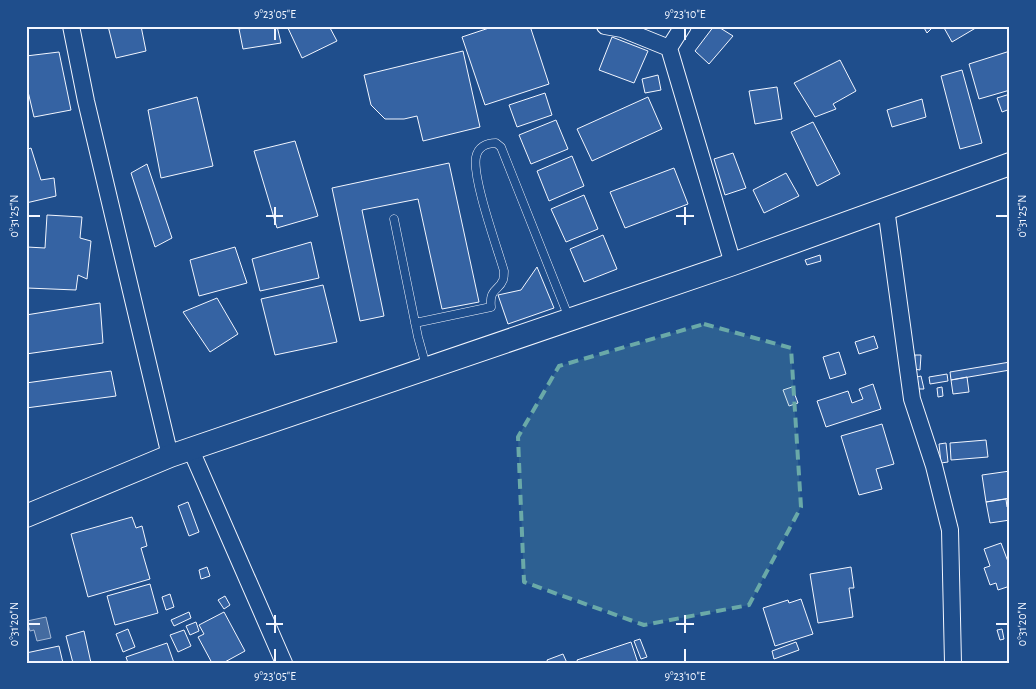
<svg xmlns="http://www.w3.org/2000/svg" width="1036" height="689" viewBox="0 0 1036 689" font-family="'Alegreya Sans',sans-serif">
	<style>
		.water { fill: #446ba0; stroke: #a8bbd7 }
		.building { fill: #3563a3; stroke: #f2f6ff }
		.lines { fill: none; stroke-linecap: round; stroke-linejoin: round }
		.lane-casing { stroke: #f2f6ff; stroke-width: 9 }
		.street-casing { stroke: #f2f6ff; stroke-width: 18 }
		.secondary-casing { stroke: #f2f6ff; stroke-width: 24 }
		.lane { stroke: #1f4e8c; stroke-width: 8 }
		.street { stroke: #1f4e8c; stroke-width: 16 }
		.secondary { stroke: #1f4e8c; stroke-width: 22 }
		.marked { fill: #6aa9a8; fill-opacity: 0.2; stroke: #6aa9a8; stroke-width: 4; stroke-dasharray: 10 6; stroke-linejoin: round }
		.ticks { fill: none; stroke: #f2f6ff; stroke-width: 2 }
		.neatline { fill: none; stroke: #f2f6ff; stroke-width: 2 }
		.ticks-label { font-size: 12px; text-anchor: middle; fill: #f2f6ff }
	</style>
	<rect width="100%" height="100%" fill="#1f4e8c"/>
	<!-- water -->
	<path class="water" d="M46,617L51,638L37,641L34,630L30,631L27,621Z"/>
	<!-- building -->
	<path class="building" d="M108,26H141L146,51L116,58Z
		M252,26H277L281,43L243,49L239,29Z
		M287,26H329L337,41L302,58Z
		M495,26H530L549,84L485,105L462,37Z
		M714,26H717L733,36L709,64L695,51Z
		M923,26H934L927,33Z
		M943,26H979L952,42Z
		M612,37L648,51L634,83L599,70Z
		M463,51L480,127L423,141L417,116L404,119H385L371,105L364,75Z
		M1010,51V90L979,99L969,64Z
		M59,52L71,110L34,117L26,83V56Z
		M840,60L856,91L833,104L836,109L815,117L794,83Z
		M962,70L982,143L960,149L941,76Z
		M658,75L661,90L645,93L642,79Z
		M777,87L782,119L755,124L749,91Z
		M545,93L552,115L517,127L509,105Z
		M1010,94V109L1002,112L997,98Z
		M197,97L213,166L161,178L148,110Z
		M648,97L662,129L592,161L577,129Z
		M922,99L926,117L892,127L887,110Z
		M556,120L568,149L531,164L519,135Z
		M813,122L840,174L817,186L791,132Z
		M295,141L318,216L277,228L254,151Z
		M31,148L41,180L54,178L56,196L26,203V150Z
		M733,153L746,188L725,195L714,159Z
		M572,156L584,186L549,201L537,171Z
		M449,163L479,302L442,309L418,199L362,210L384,316L360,321L332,188Z
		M147,164L172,238L155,247L131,173Z
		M674,168L688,204L625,228L610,192Z
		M786,173L799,196L764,213L753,190Z
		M584,195L598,229L566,242L551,209Z
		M47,215L82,217L80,238L91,241L87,279L78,275L76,290L27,288V247L45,248Z
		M603,235L617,269L584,282L570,249Z
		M311,242L319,278L260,291L252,259Z
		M235,247L247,283L199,296L190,260Z
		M820,255L821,261L807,265L805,260Z
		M537,267L554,308L508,324L498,295L521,290Z
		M323,285L337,342L275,355L261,299Z
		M217,298L238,334L210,352L183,312Z
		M100,303L103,343L26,354V315Z
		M874,336L878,348L859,354L855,342Z
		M839,352L846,374L830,379L823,357Z
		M915,355H921L920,370L914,369Z
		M1010,362V370L951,380L950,372Z
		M111,371L116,396L26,408V383Z
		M947,374L948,381L930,384L929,377Z
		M921,376L924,389H919L917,377Z
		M967,377L969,392L953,394L951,380Z
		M873,384L881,409L826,427L817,401L848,391L852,403L863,399L859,389Z
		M792,387L798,403L789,406L783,390Z
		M942,387L943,396L938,397L937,388Z
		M882,424L894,464L876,469L882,489L859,495L841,436Z
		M986,440L988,457L951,460L950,443Z
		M946,443L948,462L941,463L939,444Z
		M1010,471V498L986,502L982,475Z
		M1006,499L1007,507H1010V520L990,523L986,502Z
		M188,502L199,532L189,536L178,506Z
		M132,517L136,528L142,526L147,546L141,548L150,579L88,597L71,534Z
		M1001,543L1010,567V586L998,590L996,583L990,585L984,568L990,566L984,549Z
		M207,567L210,576L201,579L199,570Z
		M851,567L854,588H849L853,617L818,623L810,574Z
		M150,584L158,613L115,625L107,596Z
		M170,594L174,607L166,610L162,597Z
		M225,596L230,605L224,609L218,600Z
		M801,599L813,634L775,646L763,608L788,600L789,603Z
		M189,612L191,618L174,626L171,620Z
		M224,612L245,651L223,663H212L198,637L204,634L199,625Z
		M196,622L199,631L190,635L186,626Z
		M128,629L135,647L123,652L116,634Z
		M1002,629L1004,639L1000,640L997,630Z
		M184,630L191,646L178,652L170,635Z
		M84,631L91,663H73L66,636Z
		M640,639L647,657L641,659L634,641Z
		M631,642L638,663H578L577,660Z
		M796,642L799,650L774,659L772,651Z
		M167,643L174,663H128L126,657Z
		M59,646L63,663H26V653Z
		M563,654L567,663H548L547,660Z"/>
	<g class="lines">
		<!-- lane casing -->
		<g class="lane-casing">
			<path id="lane" d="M394,219L418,337L426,366
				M415,323L491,307C489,288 499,291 503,280C504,277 504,274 504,271C497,247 472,178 476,157C478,147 486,143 496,143L501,147L569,318"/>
		</g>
		<!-- street casing -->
		<g class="street-casing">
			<path id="street" d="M71,26L86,101L170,456
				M605,26L622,29L669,48
				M683,26L669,48L733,264
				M886,208L912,399L934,466L950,530L953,663
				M191,450L284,663"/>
		</g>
		<!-- secondary casing -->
		<g class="secondary-casing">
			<path id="secondary" d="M26,516L170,456L733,264L1010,164"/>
		</g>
		<!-- lane -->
		<use href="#lane" class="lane"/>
		<!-- street -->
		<use href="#street" class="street"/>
		<!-- secondary -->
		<use href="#secondary" class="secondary"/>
	</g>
	<!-- marked area -->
	<path class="marked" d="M704,324L791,348L801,507L749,605L644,625L524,582L518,437L559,366Z"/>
	<!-- ticks -->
	<path class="ticks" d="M275,28V40M685,28V40M275,207V225M685,207V225M28,216H40M266,216H283M676,216H694M996,216H1008M275,615V633M685,615V633M28,624H40M266,624H283M676,624H694M996,624H1008M275,649V662M685,649V662"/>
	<!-- border -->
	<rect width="1036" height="689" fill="none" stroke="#1f4e8c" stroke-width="55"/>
	<rect x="28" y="28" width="980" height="634" class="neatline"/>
	<g class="ticks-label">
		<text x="275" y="18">9°23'05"E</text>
		<text x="685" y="18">9°23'10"E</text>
		<text transform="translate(14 216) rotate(-90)" y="4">0°31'25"N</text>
		<text transform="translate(1022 216) rotate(-90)" y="4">0°31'25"N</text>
		<text transform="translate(14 624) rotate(-90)" y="4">0°31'20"N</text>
		<text transform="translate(1022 624) rotate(-90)" y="4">0°31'20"N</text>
		<text x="275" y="680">9°23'05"E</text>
		<text x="685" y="680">9°23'10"E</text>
	</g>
</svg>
